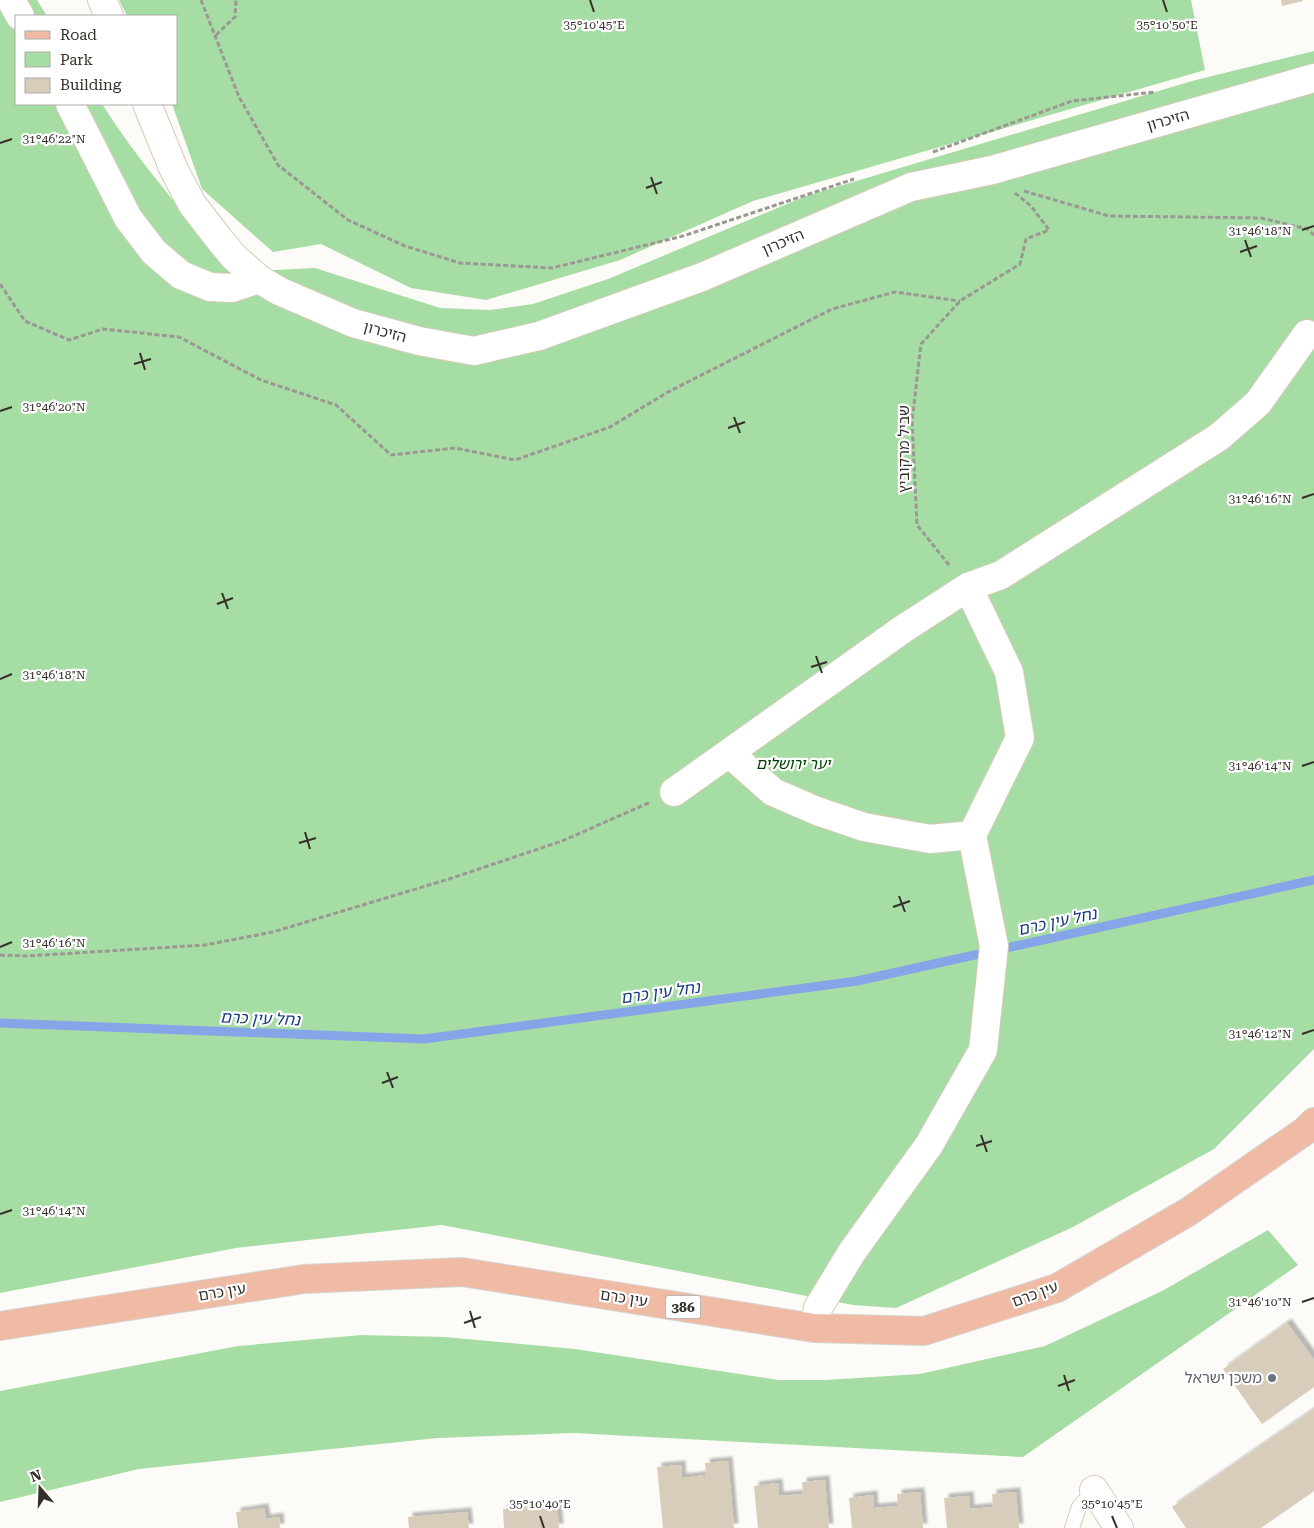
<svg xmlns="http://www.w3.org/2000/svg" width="1314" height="1528" viewBox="0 0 1314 1528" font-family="'Roboto Serif','Noto Sans Hebrew',serif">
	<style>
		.green { fill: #a6dda4 }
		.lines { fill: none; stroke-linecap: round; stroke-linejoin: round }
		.stream { stroke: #84a5e8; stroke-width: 9 }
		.building { fill: #d7cdba; filter: url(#shadow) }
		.lane-casing { stroke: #d5cbb9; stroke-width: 16 }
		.street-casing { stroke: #d5cbb9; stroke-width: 30 }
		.primary-casing { stroke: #d6d6d4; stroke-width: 30 }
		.path { stroke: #9b9893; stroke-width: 3; stroke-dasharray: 5 2.5; stroke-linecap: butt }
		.lane { stroke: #fff; stroke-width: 14 }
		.street { stroke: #fff; stroke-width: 28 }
		.primary { stroke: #efbba5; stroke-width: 28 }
		.ticks { fill: none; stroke: #343029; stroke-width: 2 }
		.worship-dot { fill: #6b7280; stroke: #fff; stroke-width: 2 }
		.labels { text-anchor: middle; stroke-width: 4.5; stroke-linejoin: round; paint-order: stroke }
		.shield { fill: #fff; stroke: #716e69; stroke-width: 1 }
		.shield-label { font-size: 14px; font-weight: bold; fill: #343029 }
		.street-label { font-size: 15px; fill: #343029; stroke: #fff }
		.park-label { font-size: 15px; font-style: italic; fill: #004004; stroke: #fff }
		.worship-label { font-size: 15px; fill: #5b616d; stroke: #fff; text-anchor: end }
		.water-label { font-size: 16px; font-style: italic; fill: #163783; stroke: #fff }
		.ticks-label { font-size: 12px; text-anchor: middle; fill: #343029; stroke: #fff; stroke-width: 4.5; stroke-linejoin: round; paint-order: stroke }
	</style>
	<defs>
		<filter id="shadow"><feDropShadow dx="4.5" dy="-4.5" stdDeviation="1" flood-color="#0004"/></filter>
	</defs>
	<rect width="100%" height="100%" fill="#fdfbf7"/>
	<!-- green -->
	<path class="green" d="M0,0H37L47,16H16V104H102C139,163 189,219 234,272L315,268L440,308L490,310L533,304L608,279L806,196L1192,81L1314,51V1049L1214,1149L1073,1227L896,1308L853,1305L442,1225L236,1248L0,1293Z
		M119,0H1191L1205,70L753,201L620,260L486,300L411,288L321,244L273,252L202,189L172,104H176V16H127Z
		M1268,1230L1298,1265L1023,1457L574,1433L438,1438L139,1469L0,1502V1391L238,1346L361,1335L445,1337L575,1349L778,1380H826L920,1374L1045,1346L1164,1290Z"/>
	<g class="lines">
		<!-- stream -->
		<path class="stream" d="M0,1023L424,1039L857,981L1314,880"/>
	</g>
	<!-- building -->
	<path class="building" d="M1281,0H1303V1L1282,6Z
		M1287,1323L1314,1360V1387L1262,1424L1223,1369Z
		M1314,1409V1491L1261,1528H1186L1172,1507Z
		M728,1461L734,1528H663L657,1467L681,1465L682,1478L706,1475L705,1463Z
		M825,1480L829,1528H758L754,1486L778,1483L779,1496L803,1494L802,1482Z
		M920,1492L923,1528H852L849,1498L873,1495L874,1508L898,1506L897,1494Z
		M1016,1492L1019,1528H947L944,1498L969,1496L970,1509L993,1507L992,1494Z
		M557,1504L559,1528H504L503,1509Z
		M264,1508L266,1519L279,1517L280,1528H238L236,1512Z
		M467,1512L469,1528H409L408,1517Z"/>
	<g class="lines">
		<!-- lane casing -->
		<g class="lane-casing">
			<path id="lane" d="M1072,1528L1079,1507L1094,1490"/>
		</g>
		<!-- street casing -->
		<g class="street-casing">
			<path id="street" d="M11,0L20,16
				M102,0L109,16
				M70,104L128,218L154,252L181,275L210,287L232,288L259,279
				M147,104L174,170L192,204L219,239L234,257L259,279L279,291L353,323L419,341L474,351L539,336L702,277L911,187L992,170L1314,78
				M729,753L773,792L817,811L864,827L930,839L972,835
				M674,792L903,629L968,587L1001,575L1219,437L1258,403L1307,334
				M814,1328L818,1308L852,1252L929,1145L983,1050L994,946L972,835L1020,738L1009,672L968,587
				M1094,1490L1119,1528"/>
		</g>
		<!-- primary casing -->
		<g class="primary-casing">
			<path id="primary" d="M0,1326L304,1279L462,1272L814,1328L924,1331L1057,1288L1188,1212L1305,1131L1314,1122"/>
		</g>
		<!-- path -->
		<path class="path" d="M201,0L239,97L278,165L348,220L405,246L460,263L552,268L683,236L854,179
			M216,35L235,17L236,0
			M933,152L1072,101L1155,92
			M1024,191L1109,216L1261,218L1307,229L1314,235
			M0,284L25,321L69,340L103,329L179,337L261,380L336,405L391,455L455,448L515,460L610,427L668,392L832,309L895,292L960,301
			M949,565L917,525L912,421L921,344L960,301L1020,264L1026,239L1049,230L1031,206L1015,193
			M0,955L27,956L205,945L273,932L449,879L562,841L651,802"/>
		<!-- lane -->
		<use href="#lane" class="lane"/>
		<!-- street -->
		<use href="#street" class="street"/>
		<!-- primary -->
		<use href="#primary" class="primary"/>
	</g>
	<!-- ticks -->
	<path class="ticks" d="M590,0L594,12M1163,0L1167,12M0,143L12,139M651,177L657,194M646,188L662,182M1302,230L1314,226M1245,240L1251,257M1240,252L1257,246M140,353L145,370M134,364L151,359M0,411L12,407M734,417L740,433M728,428L745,422M1302,498L1314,494M222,593L228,609M217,604L233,598M816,656L822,673M811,667L827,662M0,679L12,674M1302,766L1314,762M305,832L310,849M299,843L316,838M899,896L905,912M893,907L910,901M0,947L12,942M1302,1034L1314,1030M387,1072L393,1088M382,1083L398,1077M981,1135L987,1152M976,1146L992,1141M0,1214L12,1210M1302,1302L1314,1298M470,1311L475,1328M464,1323L481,1317M1064,1375L1069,1391M1058,1386L1075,1380M540,1516L544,1528M1112,1516L1117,1528"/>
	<!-- markers -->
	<circle class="worship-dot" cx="1272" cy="1378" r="5"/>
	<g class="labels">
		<!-- shield labels -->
		<rect class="shield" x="665.5" y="1295.5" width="35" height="23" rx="4"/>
		<g class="shield-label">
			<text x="683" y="1312">386</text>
		</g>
		<!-- street labels -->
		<g class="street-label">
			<text transform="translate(1168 120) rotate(-16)" y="5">הזיכרון</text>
			<text transform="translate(783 242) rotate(-23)" y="5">הזיכרון</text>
			<text transform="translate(385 332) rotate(15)" y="5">הזיכרון</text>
			<text transform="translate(904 449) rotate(-90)" y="5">שביל מרקוביץ</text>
			<text transform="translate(222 1292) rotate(-9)" y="5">עין כרם</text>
			<text transform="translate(1035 1294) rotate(-20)" y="5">עין כרם</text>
			<text transform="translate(624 1298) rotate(9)" y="5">עין כרם</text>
		</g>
		<!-- park labels -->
		<g class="park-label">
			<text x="793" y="769">יער ירושלים</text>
		</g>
		<!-- worship labels -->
		<g class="worship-label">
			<text x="1262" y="1383">משכן ישראל</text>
		</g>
		<!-- water labels -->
		<g class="water-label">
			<text transform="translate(1057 921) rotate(-12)" y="6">נחל עין כרם</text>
			<text transform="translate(660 992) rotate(-8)" y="6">נחל עין כרם</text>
			<text transform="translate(260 1018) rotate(2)" y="6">נחל עין כרם</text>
		</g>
	</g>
	<g class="ticks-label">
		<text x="594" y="29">35°10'45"E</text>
		<text x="1167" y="29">35°10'50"E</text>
		<text x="54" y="143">31°46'22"N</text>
		<text x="1260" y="235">31°46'18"N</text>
		<text x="54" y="411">31°46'20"N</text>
		<text x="1260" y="503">31°46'16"N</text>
		<text x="54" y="679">31°46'18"N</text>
		<text x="1260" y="770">31°46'14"N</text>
		<text x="54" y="947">31°46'16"N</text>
		<text x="1260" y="1038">31°46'12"N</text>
		<text x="54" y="1215">31°46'14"N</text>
		<text x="1260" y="1306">31°46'10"N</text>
		<text x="540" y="1508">35°10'40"E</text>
		<text x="1112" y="1508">35°10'45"E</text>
	</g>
	<!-- legend -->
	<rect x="15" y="15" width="162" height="90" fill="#ffffff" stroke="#aeaca9"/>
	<rect x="25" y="31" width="25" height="8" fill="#efbba5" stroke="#aeaca9"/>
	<text x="60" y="40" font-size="15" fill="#343029">Road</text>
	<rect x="25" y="52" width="25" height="15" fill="#a6dda4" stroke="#aeaca9"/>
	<text x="60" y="65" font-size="15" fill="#343029">Park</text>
	<rect x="25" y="78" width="25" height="15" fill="#d7cdba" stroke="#aeaca9"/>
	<text x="60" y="90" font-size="15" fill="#343029">Building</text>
	<!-- north arrow -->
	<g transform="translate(40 1488) rotate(341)" stroke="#ffffff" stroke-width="4" paint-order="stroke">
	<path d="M0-4L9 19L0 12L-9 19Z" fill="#343029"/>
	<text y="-8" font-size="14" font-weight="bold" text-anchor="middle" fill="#343029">N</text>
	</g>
</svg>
